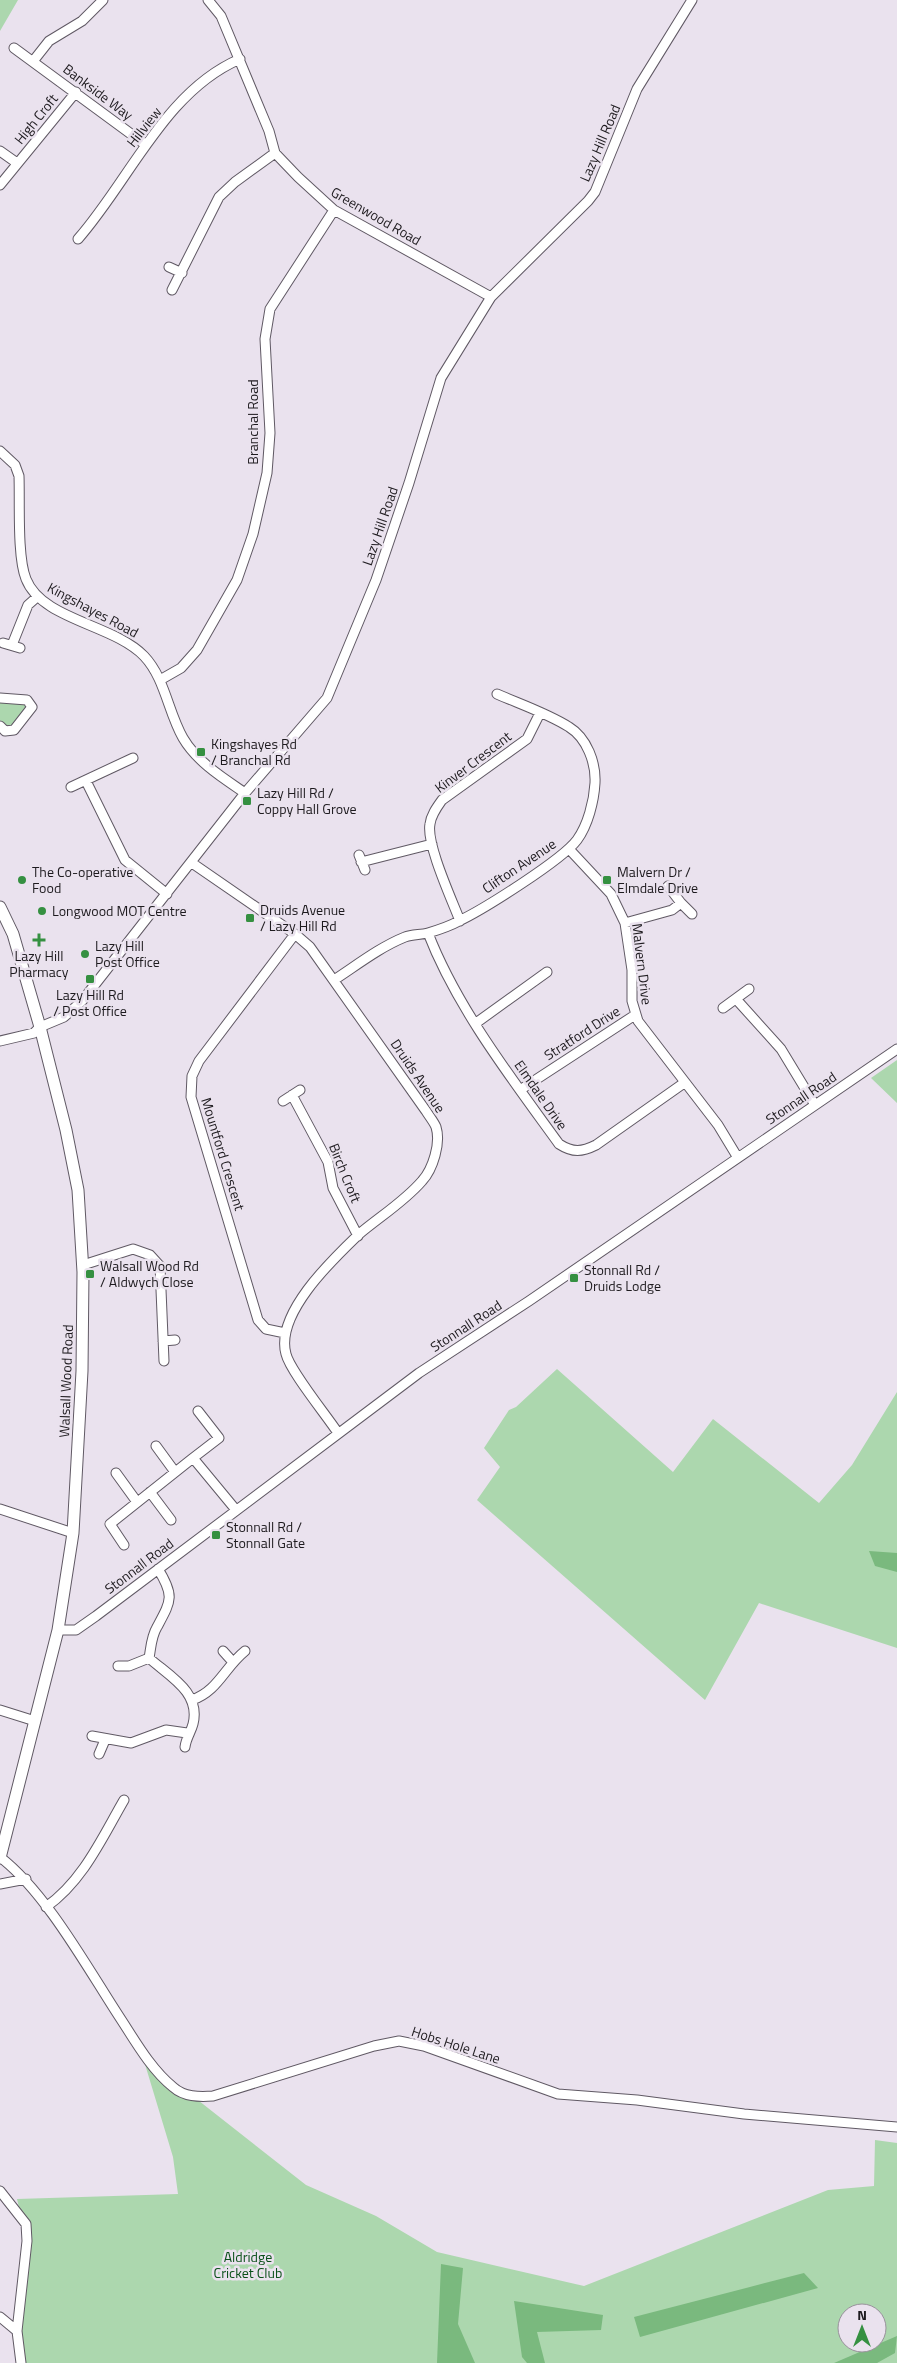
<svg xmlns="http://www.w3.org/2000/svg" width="897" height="2363" viewBox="0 0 897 2363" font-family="'Titillium Web',sans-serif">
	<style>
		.green { fill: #acd7ae; fill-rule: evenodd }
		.forest { fill: #7ab97e }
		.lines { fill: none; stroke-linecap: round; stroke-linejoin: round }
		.street-casing { stroke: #605964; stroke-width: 11 }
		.secondary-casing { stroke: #605964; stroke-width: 13 }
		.street { stroke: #fff; stroke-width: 9 }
		.secondary { stroke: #fff; stroke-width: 11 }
		.poi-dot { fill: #359041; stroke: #eae2ee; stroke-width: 2 }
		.labels { text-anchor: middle; stroke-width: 5; stroke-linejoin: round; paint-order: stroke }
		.street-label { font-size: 14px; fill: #1e1b1f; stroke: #eae2ee }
		.poi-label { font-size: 14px; fill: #1e1b1f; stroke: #eae2ee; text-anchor: start }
		.park-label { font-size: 14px; fill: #0a5019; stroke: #eae2ee }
	</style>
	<rect width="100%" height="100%" fill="#eae2ee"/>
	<!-- green -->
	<path class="green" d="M0,0H18L0,31Z
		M0,701L26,703L27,707L13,725L5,726L0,720Z
		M897,1060V1103L871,1078Z
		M557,1369L673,1472L713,1419L819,1503L852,1465L897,1392V1648L759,1603L705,1700L477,1500L500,1467L484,1448L509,1410L516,1407Z
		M141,2051L174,2088L194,2097L306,2185L376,2216L437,2252L584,2286L828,2190L874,2186L875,2140L897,2143V2363H21L17,2331L27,2241L17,2199L178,2194L173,2157ZM847,2313H877V2343H847Z"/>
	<!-- forest -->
	<path class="forest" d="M869,1551L897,1553V1572L875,1566Z
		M441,2264L463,2268L458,2324L475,2363H437Z
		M804,2273L818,2288L640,2337L634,2317Z
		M514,2301L603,2315L601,2330L537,2332L545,2363H527L522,2357Z
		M897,2336L895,2353L877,2363H834Z"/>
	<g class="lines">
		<!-- street casing -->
		<g class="street-casing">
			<path id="street" d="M208,0L221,16L269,131L275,153L298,177L334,210L491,297
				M14,48L146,145
				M34,60L49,41L82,21L103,0
				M0,151L17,163
				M0,185L76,92
				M78,239C130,180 165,91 240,59
				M169,267L182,273
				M172,290L219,197L235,182L275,153
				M0,451L15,465L19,476C20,502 17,557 26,579C42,620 113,624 144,656C165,678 168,712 183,738C197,762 223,778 245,793
				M3,643L20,648
				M12,645L28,605L37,597
				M160,680L181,668L197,650L237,580L253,534L267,473L270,433L265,339L270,309L334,210
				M0,698L27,700L32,707L14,730L5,731L0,726
				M86,781L125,860L167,894
				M71,787L133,758
				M569,849L611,894L625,923L632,970V1001L638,1021L718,1125L738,1158
				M359,855L365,870
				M361,862L432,844
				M192,863L295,934L310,947L426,1111C429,1116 434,1122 436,1127C441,1143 433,1169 422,1181C404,1202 379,1217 358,1235C332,1260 275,1314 286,1354C290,1371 327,1416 338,1433
				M668,886L681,903L692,914
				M460,921C452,900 426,844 430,824C431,815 437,807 442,800L527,739L540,713
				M625,923L672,910L681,903
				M428,933C457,1008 512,1079 559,1144C573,1153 582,1152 596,1145L684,1083
				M334,980C357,965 380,947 405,937C412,934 420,935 428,933C438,930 450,926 459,921C484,909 562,860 577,840C588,825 594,801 595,783C596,763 587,738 569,727C549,714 520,704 497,694
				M736,999L781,1049L815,1105
				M723,1008L749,989
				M476,1023L547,972
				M0,1041L34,1033L40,1027L64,1017L82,1001L245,793L327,698L376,580L409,483L441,378L491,297L588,201L595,192L637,89L692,0
				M520,1090L635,1015
				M292,1095L328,1162L333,1188L358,1236
				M283,1101L300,1090
				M83,1265L133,1249L150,1255L160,1266L164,1361
				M285,1333L266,1329L258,1320L191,1097L192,1076L199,1061L295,934
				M163,1341L175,1340
				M156,1446L175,1472
				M193,1458L219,1438L198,1411
				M116,1473L137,1502
				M150,1492L171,1520
				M0,1509L73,1533
				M124,1545L110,1524L193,1458L236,1510
				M158,1569C175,1596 171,1601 157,1627C151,1637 151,1648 149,1658C169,1676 201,1692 193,1724C191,1732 186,1738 185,1747
				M58,1630H76L96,1616L419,1373L529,1301L897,1049
				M223,1651L232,1661
				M118,1666H129L149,1658
				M192,1700C218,1691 224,1668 245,1651
				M0,1710L35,1721
				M92,1736L131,1743L166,1730L187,1733
				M99,1754L105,1740
				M0,1857C48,1894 90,1973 124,2024C138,2046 153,2071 173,2087C184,2097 199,2097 213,2096L374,2046L399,2041L424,2046L558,2094L637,2100L744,2114L897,2127
				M0,1884L26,1879
				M46,1907C83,1881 102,1838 124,1800
				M0,2191L26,2224L27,2241L17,2331L21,2363
				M0,2317L17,2331"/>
		</g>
		<!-- secondary casing -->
		<g class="secondary-casing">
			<path id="secondary" d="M0,907L13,934L40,1027L66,1130L78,1190L83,1272L82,1371L73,1533L58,1630L0,1858"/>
		</g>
		<!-- street -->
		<use href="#street" class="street"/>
		<!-- secondary -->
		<use href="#secondary" class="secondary"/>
	</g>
	<!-- markers -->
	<g class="poi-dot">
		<rect x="196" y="747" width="10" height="10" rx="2.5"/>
		<rect x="242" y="796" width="10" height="10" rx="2.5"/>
		<circle cx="22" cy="880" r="5"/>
		<rect x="602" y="875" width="10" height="10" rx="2.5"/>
		<circle cx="42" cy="911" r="5"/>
		<rect x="245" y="913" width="10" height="10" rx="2.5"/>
		<path d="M36.5 932.5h5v5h5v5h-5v5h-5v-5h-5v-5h5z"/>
		<circle cx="85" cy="954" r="5"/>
		<rect x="85" y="974" width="10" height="10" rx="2.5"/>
		<rect x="85" y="1269" width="10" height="10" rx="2.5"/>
		<rect x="569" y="1273" width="10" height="10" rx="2.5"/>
		<rect x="211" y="1530" width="10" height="10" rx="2.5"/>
	</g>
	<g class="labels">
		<!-- street labels -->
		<g class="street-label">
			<text transform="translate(98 92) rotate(37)" y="5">Bankside Way</text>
			<text transform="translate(36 119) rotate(-51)" y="5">High Croft</text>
			<text transform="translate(144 127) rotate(-52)" y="5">Hillview</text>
			<text transform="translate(600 143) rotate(-67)" y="5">Lazy Hill Road</text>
			<text transform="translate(376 216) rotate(30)" y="5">Greenwood Road</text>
			<text transform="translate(253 422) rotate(-90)" y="5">Branchal Road</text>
			<text transform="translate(380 526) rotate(-71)" y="5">Lazy Hill Road</text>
			<text transform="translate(93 610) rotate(28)" y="5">Kingshayes Road</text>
			<text transform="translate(473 762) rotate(-37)" y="5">Kinver Crescent</text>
			<text transform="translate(519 866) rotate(-34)" y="5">Clifton Avenue</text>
			<text transform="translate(642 964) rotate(83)" y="5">Malvern Drive</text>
			<text transform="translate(582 1033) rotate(-33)" y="5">Stratford Drive</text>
			<text transform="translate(418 1076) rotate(56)" y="5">Druids Avenue</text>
			<text transform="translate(541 1095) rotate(55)" y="5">Elmdale Drive</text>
			<text transform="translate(801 1098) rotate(-34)" y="5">Stonnall Road</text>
			<text transform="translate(223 1154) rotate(73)" y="5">Mountford Crescent</text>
			<text transform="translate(345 1173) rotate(68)" y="5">Birch Croft</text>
			<text transform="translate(466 1326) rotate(-33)" y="5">Stonnall Road</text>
			<text transform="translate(66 1381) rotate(-88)" y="5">Walsall Wood Road</text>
			<text transform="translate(139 1566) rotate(-37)" y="5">Stonnall Road</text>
			<text transform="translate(456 2045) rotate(18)" y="5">Hobs Hole Lane</text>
		</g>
		<!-- poi labels -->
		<g class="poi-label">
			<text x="211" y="749">Kingshayes Rd<tspan x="211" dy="16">/ Branchal Rd</tspan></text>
			<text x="257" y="798">Lazy Hill Rd /<tspan x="257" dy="16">Coppy Hall Grove</tspan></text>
			<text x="32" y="877">The Co-operative<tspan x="32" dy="16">Food</tspan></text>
			<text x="617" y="877">Malvern Dr /<tspan x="617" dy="16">Elmdale Drive</tspan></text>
			<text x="260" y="915">Druids Avenue<tspan x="260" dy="16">/ Lazy Hill Rd</tspan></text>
			<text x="52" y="916">Longwood MOT Centre</text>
			<text x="95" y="951">Lazy Hill<tspan x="95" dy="16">Post Office</tspan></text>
			<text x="39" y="961" text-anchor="middle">Lazy Hill<tspan x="39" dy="16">Pharmacy</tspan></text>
			<text x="90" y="1000" text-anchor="middle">Lazy Hill Rd<tspan x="90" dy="16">/ Post Office</tspan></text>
			<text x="100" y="1271">Walsall Wood Rd<tspan x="100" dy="16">/ Aldwych Close</tspan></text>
			<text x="584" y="1275">Stonnall Rd /<tspan x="584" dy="16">Druids Lodge</tspan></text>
			<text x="226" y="1532">Stonnall Rd /<tspan x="226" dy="16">Stonnall Gate</tspan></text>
		</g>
		<!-- park labels -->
		<g class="park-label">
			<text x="248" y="2262">Aldridge<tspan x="248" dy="16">Cricket Club</tspan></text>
		</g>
	</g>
	<!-- north arrow -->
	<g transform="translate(862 2328)"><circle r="24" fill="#eae2ee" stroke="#98929b"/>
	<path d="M0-4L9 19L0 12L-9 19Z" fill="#359041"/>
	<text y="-8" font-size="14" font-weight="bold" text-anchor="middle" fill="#1e1b1f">N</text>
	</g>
</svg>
